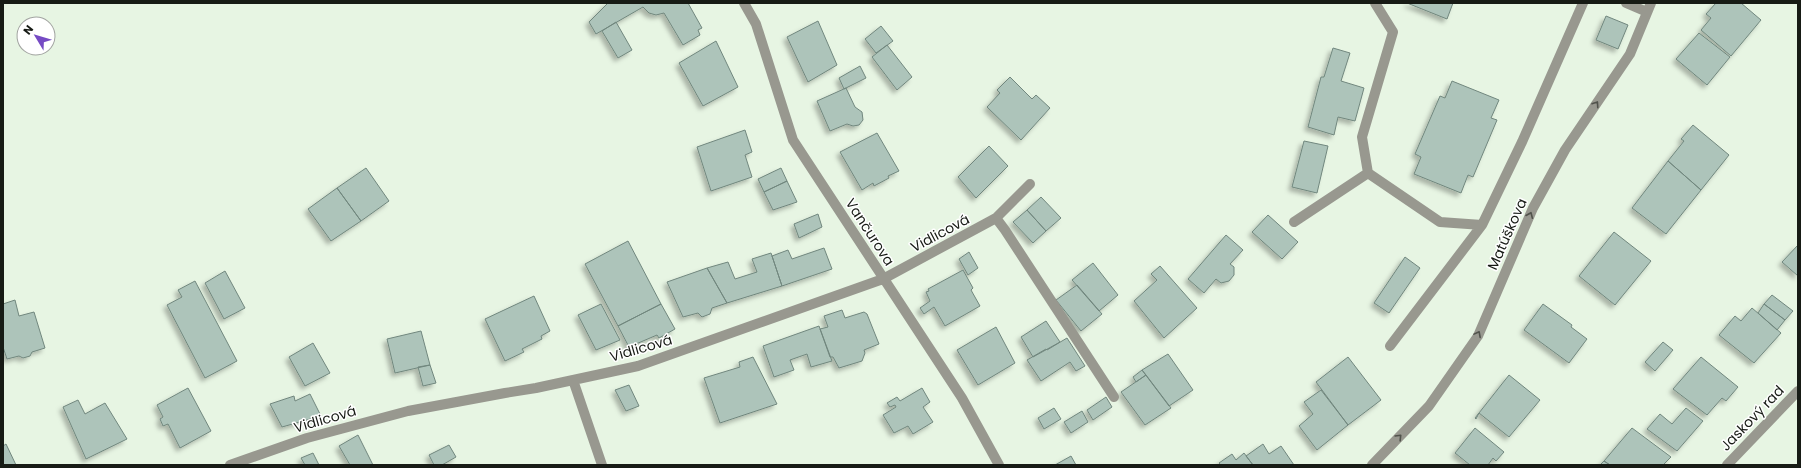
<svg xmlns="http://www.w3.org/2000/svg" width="1801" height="468" viewBox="0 0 1801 468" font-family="Poppins,sans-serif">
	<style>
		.building { fill: #adc4ba; stroke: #71877e; filter: url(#shadow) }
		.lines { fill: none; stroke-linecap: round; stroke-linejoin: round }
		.minor { stroke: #98988f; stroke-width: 10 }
		.oneway { stroke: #51534c }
		.labels { text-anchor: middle; stroke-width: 3; stroke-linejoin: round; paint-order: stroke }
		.street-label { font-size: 14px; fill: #171b15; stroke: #fff }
	</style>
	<defs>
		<filter id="shadow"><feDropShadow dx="-3.5" dy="3.5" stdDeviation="2" flood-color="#0004"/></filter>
	</defs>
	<rect width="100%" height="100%" fill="#e7f5e3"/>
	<!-- building -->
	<path class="building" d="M608,3H688L702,28L698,30L700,35L683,45L664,13L656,15L649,13L643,7L596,34L589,22Z
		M1407,3H1453L1447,19Z
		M1716,3H1741L1761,20L1731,56L1701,30L1711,18L1706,14Z
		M1606,16L1628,25L1618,49L1596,40Z
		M818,21L837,65L808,82L787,37Z
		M616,22L632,50L618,58L602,31Z
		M881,26L893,41L876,53L865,39Z
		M1699,33L1730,57L1707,85L1676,59Z
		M716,41L738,87L703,106L679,63Z
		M887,45L912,77L897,90L872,57Z
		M1333,48L1350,53L1341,81L1364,88L1355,121L1338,117L1334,135L1308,127L1321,77H1324Z
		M860,66L866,78L844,89L839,78Z
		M1010,77L1032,99L1036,95L1050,108L1021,140L987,107L1000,93L997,90Z
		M1452,81L1499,100L1491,118L1497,120L1473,177L1468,175L1461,193L1414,174L1421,157L1415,154L1440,96L1445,98Z
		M846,88L855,107L862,112L863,120L859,125L853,126L847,124L830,131L817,101Z
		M1693,125L1729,155L1701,190L1668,161L1684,141L1681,139Z
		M745,130L752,152L745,155L752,177L711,191L697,147Z
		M877,133L899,171L888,176L889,178L874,186L873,183L862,190L840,152Z
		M1304,141L1328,146L1317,193L1292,187Z
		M989,146L1008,166L976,198L958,177Z
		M1668,161L1701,190L1666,234L1632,208Z
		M366,168L389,201L361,221L337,188Z
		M781,168L787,181L764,192L758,179Z
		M787,181L797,202L773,210L764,192Z
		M337,188L361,221L331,241L308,209Z
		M1041,197L1061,218L1046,231L1027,210Z
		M1027,210L1046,231L1033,243L1013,222Z
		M818,214L822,227L799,238L794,224Z
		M1268,215L1298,242L1282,259L1252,232Z
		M1614,232L1651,261L1615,305L1579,276Z
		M1226,235L1243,250L1230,264L1234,267V275L1229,281L1221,283L1216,279L1204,293L1188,279Z
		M628,241L661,304L618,326L585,264Z
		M1798,245V276L1782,262Z
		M824,248L832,269L782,286L772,256L788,250L792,259Z
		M969,252L978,268L968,275L959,259Z
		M771,253L782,286L727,303L707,268L728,262L735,279L757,272L752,259Z
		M1405,257L1420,268L1389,313L1374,303Z
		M1093,263L1118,295L1099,311L1072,280Z
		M1160,266L1197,308L1164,338L1134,301L1157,280L1151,274Z
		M707,268L727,303L712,308L710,314L702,317L698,313L683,317L667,282Z
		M963,270L973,288L971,290L980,306L945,326L934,307L924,314L920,308L930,301L926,292L929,291L928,289Z
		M225,271L245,308L224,319L205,283Z
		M195,281L237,361L205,378L167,305L182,297L178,290Z
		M1077,285L1102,314L1081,331L1056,300Z
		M1772,295L1793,311L1785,320L1764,304Z
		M534,296L550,331L541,336L542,339L522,349L524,352L505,361L485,319Z
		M15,300L19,316L34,312L45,348L32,352L30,356L23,358L19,356L7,359L3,347V304Z
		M601,304L620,340L596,350L578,315Z
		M661,304L675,329L659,338L657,335L629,347L618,326Z
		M1543,304L1572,325L1571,327L1587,339L1569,363L1524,330Z
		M1764,304L1785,320L1777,330L1758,313Z
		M1752,308L1781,333L1754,363L1719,335L1735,316L1741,321Z
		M842,310L845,318L864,312L867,314L879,344L864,350L865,353L862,361L839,368L833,357H830L820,329L828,327L824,316Z
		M1046,321L1060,342L1033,357L1021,337Z
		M819,326L832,361L811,367L807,354L790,360L794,370L774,377L763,346Z
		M996,327L1015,363L978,385L957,350Z
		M421,331L430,365L395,373L387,339Z
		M1067,338L1085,366L1076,371L1070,362L1041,381L1027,360L1046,349L1047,350Z
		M1663,342L1673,350L1655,371L1645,362Z
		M313,343L330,373L305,386L289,357Z
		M1168,354L1193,390L1169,406L1142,370Z
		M753,357L777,404L720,423L704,378L740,367L739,362Z
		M1348,357L1381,400L1348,425L1316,382Z
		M1701,357L1738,387L1726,401L1722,398L1707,415L1673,389Z
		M430,365L436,383L423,386L418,367Z
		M1142,370L1146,375L1136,382L1133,377Z
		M1146,375L1171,408L1145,425L1121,392Z
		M1509,375L1540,400L1509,437L1479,413L1476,419L1475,418Z
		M629,385L639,406L626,411L615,390Z
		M188,388L211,431L180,448L168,424L163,426L160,419L163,417L157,405Z
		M922,388L930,402L923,407L933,422L913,434L908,426L894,433L883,415L896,407L895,405L890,407L887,403L897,397L900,401Z
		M1321,390L1348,425L1317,450L1299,426L1313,414L1304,402Z
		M310,394L321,416L282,427L270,404L294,396L295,401Z
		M1106,397L1112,407L1093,420L1087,410Z
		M78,400L85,414L105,403L127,439L86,459L63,407Z
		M1054,408L1061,419L1044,429L1038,418Z
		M1686,408L1703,421L1677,451L1647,429L1660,414L1672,424Z
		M1082,411L1088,422L1071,433L1064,422Z
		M1475,428L1504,452L1496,461L1493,458L1488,465H1470L1455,453Z
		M1632,428L1671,457L1663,465H1610L1604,461Z
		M358,435L373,465H350L339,446Z
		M6,444L16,465H3V446Z
		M1263,444L1269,454L1281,446L1294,465H1253L1246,456Z
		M449,445L456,457L442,465H434L429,455Z
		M313,453L319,465H305L301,458Z
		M1244,453L1253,465H1221L1219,463L1232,454L1236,460Z
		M1071,456L1076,465H1055Z
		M1604,461L1610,465H1600Z"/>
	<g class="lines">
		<!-- minor -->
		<path class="minor" d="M744,3L756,24L793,140L962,398L999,465
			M1375,3L1393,32L1362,137L1368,173L1440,222L1482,225L1522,142L1583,3
			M1626,3L1647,12
			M996,218L1005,230L1114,397
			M1294,222L1368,173
			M1390,346L1482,225
			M573,380L602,465
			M230,465L307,438L408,411L505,393L536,388L638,366L883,279L996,218L1030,184
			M1372,465L1429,406L1478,336L1533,208L1565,150L1630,54L1651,3
			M1727,465L1798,391"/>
	</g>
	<!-- one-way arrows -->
	<defs><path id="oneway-chevron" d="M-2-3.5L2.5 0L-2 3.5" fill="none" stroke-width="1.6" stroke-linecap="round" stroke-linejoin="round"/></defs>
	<g class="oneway">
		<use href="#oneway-chevron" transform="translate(1596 104) rotate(-56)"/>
		<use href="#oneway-chevron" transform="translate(1530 215) rotate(-67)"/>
		<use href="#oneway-chevron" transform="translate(1478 334) rotate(-62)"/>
		<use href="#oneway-chevron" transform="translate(1399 437) rotate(-46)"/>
	</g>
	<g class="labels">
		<!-- street labels -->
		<g class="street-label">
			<text transform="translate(870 232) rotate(57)" y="5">Vančurova</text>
			<text transform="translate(940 233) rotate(-28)" y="5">Vidlicová</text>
			<text transform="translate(1507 234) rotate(-66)" y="5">Matúškova</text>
			<text transform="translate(641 348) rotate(-16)" y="5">Vidlicová</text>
			<text transform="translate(1752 418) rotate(-46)" y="5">Jaskový rad</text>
			<text transform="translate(325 419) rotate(-16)" y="5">Vidlicová</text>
		</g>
	</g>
	<!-- border -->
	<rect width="1801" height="468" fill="none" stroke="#171b15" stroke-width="8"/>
	<!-- north arrow -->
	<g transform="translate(36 36) rotate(308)"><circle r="19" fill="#ffffff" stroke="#a2a4a1"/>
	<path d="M0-3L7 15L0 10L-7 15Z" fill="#764bc4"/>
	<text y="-6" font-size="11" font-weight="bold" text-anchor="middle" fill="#171b15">N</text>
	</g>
</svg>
